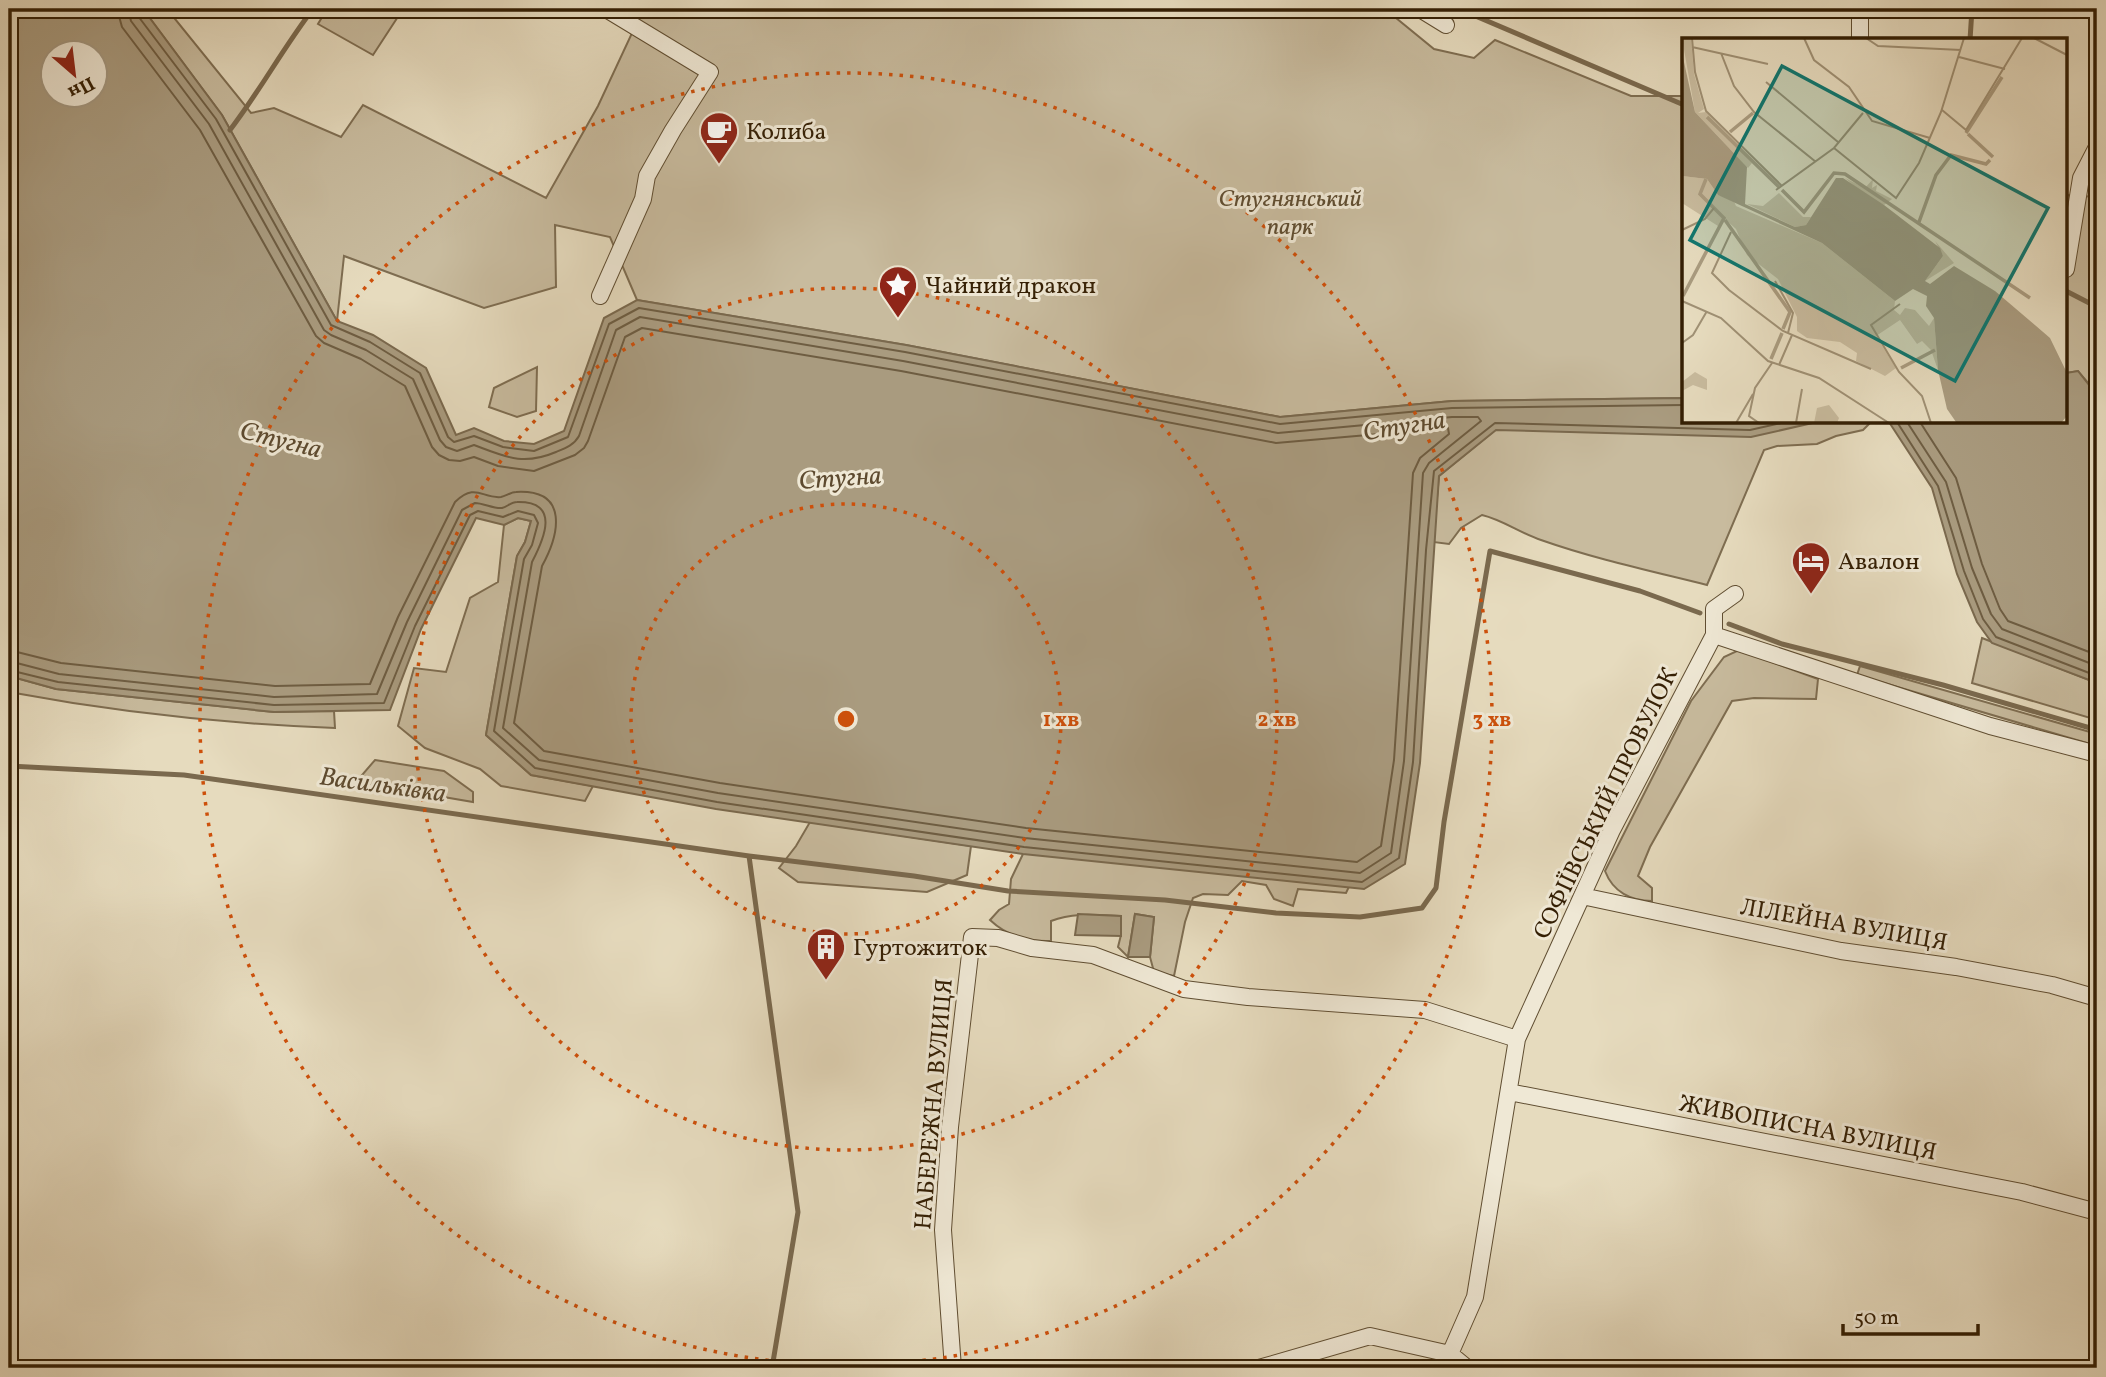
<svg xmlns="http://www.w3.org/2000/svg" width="2106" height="1377" viewBox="0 0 2106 1377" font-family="Vollkorn,serif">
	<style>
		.green { fill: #c8bb9e; stroke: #7e6d51; stroke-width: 2 }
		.water { fill: #a99b7f; stroke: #7a694e; stroke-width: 2; fill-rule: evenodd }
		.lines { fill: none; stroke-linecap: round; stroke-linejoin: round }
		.shore { stroke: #6e5d42; stroke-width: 2 }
		.stream { stroke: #7a694e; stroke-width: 5 }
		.minor-casing { stroke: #604e32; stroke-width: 18 }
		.minor { stroke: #efe8d5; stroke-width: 16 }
		.ring { fill: none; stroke: #cd500b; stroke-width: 3.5; stroke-dasharray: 3.5 7 }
		.labels { text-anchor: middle; stroke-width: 6; stroke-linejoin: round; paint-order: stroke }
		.poi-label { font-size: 24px; fill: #341f04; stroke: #efe8d5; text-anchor: start }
		.park-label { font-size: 24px; font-style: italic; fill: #604e32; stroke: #efe8d5 }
		.street-label { font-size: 24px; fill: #341f04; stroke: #efe8d5 }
		.water-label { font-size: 26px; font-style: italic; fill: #5d4a2f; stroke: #efe8d5 }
		.inset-river { fill: none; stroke: #a99b7f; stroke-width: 3.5 }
		.inset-road { fill: none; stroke: #9f9074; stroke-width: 2 }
		.view { fill: #0f766e; fill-opacity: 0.15; stroke: #0f766e; stroke-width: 3.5 }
		.inset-edge { fill: none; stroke: #341f04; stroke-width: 3.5 }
		.centre { fill: #cd500b; stroke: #efe8d5; stroke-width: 3.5 }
		.ring-label { font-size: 21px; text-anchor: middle; font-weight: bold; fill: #cd500b; stroke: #efe8d5; stroke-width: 6; stroke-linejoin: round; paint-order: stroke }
	</style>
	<rect width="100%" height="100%" fill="#e6dbbe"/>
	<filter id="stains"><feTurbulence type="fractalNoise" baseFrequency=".00286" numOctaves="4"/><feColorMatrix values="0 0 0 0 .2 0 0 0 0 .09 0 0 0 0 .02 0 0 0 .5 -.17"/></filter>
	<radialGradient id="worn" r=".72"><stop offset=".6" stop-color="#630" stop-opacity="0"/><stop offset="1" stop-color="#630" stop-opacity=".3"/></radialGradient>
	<!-- green -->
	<path class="green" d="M153,9H167L251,113L274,108L341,137L363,105L546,198L598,106L640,16L628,9H1385L1434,49L1474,58L1495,40L1631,96H1684V398L1452,401L1280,417L906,345L637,300L610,237L555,225L556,287L484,308L344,256L337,321L222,115L146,13Z
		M327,9H403L373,55L318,24Z
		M2066,195L2097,197V390H2094L2078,371L2066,373Z
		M537,367L536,411L517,417L489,407L494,388Z
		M1871,422L1863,430L1836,436L1817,444L1777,446L1764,450L1707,585C1651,571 1595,559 1541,540C1520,533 1503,520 1482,515L1461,528L1449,544L1433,542L1439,476L1495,430L1542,424Z
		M518,518L531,521L525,542L517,556L486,735L531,775L593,786L585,801L501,786L480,769L425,748L398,726L414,668L446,672L470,598L498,582L504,525Z
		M1982,638L2097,683V720L1972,683Z
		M1739,650L1818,679L1816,699L1754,698L1732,701L1650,847L1638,876L1652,888V901C1631,901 1613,892 1605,871L1691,701L1724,657Z
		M1860,666L2097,734V746L1857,675Z
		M9,676L56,689L274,712L334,711L335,728C225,724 116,712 9,692Z
		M375,760L444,771L473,792V802L356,782Z
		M810,822L971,846L967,875L927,892L798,882L779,868L796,846Z
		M1139,844L1356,872L1346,893L1298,889L1293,906L1274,899L1266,885L1242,881L1228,895L1203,894L1193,898L1185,922L1174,976L1154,972L1150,957L1154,917L1135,914L1128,957L1118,947L1121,935L1120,916C1096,915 1074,912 1051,921V941C1029,942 1007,936 990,920L999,910L1009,904L1011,879L1023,854Z"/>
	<!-- water -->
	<path class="water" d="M9,9H140L146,13L222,115L337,321L373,335L426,368L456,435L474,428L504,441L534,444L564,431L604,318L637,300L906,345L1280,417L1452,401L1684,398V422H1817L1751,437L1496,430L1439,476L1420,763L1405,864L1364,889L1023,854L716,809L531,775L486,735L517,556L525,542L531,521L518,518L504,525L476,518L421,629L390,710L274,712L56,689L9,676ZM52,52H94V94H52Z
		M2078,371L2093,390H2097V683L1992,643L1977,622L1957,574L1932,488L1889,422H2066V373Z
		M1078,914L1121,916V936L1075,935Z
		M1135,914L1154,917L1150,957H1128Z"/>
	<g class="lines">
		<!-- shore -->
		<path class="shore" d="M137,9L138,16L216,119L331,325L370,342L420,373L448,437L454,442L474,436L503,447L534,451L568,437L609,324L639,308L905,352L1280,424L1452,408L1684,405
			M1897,422L1938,486L1964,571L1983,619L1996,637L2097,676
			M1907,422L1946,482L1972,568L1991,614L2002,629L2097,666
			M1920,422L1956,478L1982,564L2000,609L2008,621L2097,655
			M9,650L61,663L275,686L370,684L398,617L455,502C476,482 482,499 501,497C506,496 511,492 516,492C570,489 559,535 542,566L514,723L544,751L720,783L1026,828L1357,862L1381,846L1394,760L1413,473L1420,458L1449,434L1448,428L1276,443L901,371L642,328L625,337L588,441L584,448L575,455L534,471L498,466L474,457L460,461L449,460L439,455L432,447L405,386L361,359L324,343L316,336L200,130L122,27L117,9
			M9,661L59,674L274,697L377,694L407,622L462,510L475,503C483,503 494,509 502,508C507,507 511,502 517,502C561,501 544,539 532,562L503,728L539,760L718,793L1025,838L1360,873L1391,853L1404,761L1423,473L1429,463L1481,421L1478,417H1452L1278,433L903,361L640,317L616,330L579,436C574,445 566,448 556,452C523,466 506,457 474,445L457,451L446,447L440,440L413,379L366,350L331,335L324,330L209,124L131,21L128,9
			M9,670L58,682L274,705L384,703L415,626L470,515L478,511L503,517L518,511L534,515L538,523L532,545L524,559L494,731L535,768L717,802L1024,847L1362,882L1399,858L1413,762L1426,550L1434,471L1495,423L1750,430L1786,422"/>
		<!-- stream -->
		<path class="stream" d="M1459,9L1684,105
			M1970,40L1972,9
			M230,130C260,91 283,48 313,9
			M2066,291L2097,307
			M1729,624L1782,644L1943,685L2097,730
			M9,766L184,775L749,856L914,876L1008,891L1165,900L1276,913L1360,917L1422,908L1436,888L1444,822L1490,551L1640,591L1700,613
			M749,856L798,1212L772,1368"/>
		<!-- minor casing -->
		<g class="minor-casing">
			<path id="minor" d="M1420,9L1446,25
				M1860,9V40
				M2066,269L2081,178L2097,147
				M600,296L643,199L647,176L673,130L710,72L606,9
				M1714,635L1990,726L2097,754
				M1582,896L1841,951L1956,967L2052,985L2097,998
				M1509,1092L2022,1192L2097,1212
				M1450,1354L1475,1297L1517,1039L1612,830L1714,635V609L1735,594
				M953,1368L943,1230L950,1127L972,937L998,938L1032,948L1093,955L1184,989L1248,997L1425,1010L1517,1039
				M1259,1368L1370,1336L1450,1354L1467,1368"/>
		</g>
		<!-- minor -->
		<use href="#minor" class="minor"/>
	</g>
	<!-- distance rings -->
	<g class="ring">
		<circle cx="846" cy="719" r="215"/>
		<circle cx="846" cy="719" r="431"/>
		<circle cx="846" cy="719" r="646"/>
	</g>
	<!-- icons -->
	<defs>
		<g id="cafe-pin" transform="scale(2.0125)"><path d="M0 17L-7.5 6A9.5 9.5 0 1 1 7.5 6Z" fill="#8f2418" stroke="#efe8d5"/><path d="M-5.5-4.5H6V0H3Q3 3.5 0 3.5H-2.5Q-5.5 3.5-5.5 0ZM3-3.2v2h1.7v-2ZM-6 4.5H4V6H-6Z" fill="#fff"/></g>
		<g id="sight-pin" transform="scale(2.0125)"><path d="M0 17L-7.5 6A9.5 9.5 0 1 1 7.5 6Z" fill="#8f2418" stroke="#efe8d5"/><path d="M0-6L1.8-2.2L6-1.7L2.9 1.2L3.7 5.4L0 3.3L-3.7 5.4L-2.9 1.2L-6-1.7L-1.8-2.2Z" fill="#fff"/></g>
		<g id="hotel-pin" transform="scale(2.0125)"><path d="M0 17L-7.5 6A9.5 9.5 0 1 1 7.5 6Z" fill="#8f2418" stroke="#efe8d5"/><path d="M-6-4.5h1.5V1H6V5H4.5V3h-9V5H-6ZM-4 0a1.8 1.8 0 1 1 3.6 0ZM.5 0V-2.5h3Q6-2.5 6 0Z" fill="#fff"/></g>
		<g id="building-pin" transform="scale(2.0125)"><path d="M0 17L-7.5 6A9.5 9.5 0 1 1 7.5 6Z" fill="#8f2418" stroke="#efe8d5"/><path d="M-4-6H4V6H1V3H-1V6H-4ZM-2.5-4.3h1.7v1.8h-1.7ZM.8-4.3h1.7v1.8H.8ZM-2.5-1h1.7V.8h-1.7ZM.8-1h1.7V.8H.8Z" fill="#fff"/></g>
	</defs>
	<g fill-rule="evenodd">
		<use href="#cafe-pin" x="719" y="131"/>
		<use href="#sight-pin" x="898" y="285"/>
		<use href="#hotel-pin" x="1811" y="561"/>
		<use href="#building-pin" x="826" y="947"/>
	</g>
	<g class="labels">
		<!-- poi labels -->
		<g class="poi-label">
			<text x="746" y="139">Колиба</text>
			<text x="925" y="293">Чайний дракон</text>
			<text x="1838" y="569">Авалон</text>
			<text x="853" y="955">Гуртожиток</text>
		</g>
		<!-- park labels -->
		<g class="park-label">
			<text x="1290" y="206">Стугнянський<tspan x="1290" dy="28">парк</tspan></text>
		</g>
		<!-- street labels -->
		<g class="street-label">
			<text transform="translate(1605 803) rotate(-64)" y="8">СОФІЇВСЬКИЙ ПРОВУЛОК</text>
			<text transform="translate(1844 924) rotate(10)" y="8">ЛІЛЕЙНА ВУЛИЦЯ</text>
			<text transform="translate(933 1104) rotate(-85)" y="8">НАБЕРЕЖНА ВУЛИЦЯ</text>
			<text transform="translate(1808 1127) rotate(11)" y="8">ЖИВОПИСНА ВУЛИЦЯ</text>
		</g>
		<!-- water labels -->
		<g class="water-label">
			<text transform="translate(1404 425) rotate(-9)" y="9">Стугна</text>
			<text transform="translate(281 439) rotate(14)" y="9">Стугна</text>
			<text transform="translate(840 477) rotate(-4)" y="9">Стугна</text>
			<text transform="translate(383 784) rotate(8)" y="9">Васильківка</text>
		</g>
	</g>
	<!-- overview -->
	<g transform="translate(1682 38)">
		<rect width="385" height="385" fill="#e6dbbe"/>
		<path d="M0,0H9L12,36L22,71L16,75L24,74L83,134L23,77L70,125L66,130L13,74ZM0,138L25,141L36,157L51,161L54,168L140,205L213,263L212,272L218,277L223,270L233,272L247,288L252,280L256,332L249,312L240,303L235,306L218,282L194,298L214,330L203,338L174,323L175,315L158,304L125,300L115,293V279L96,241L65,217L54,191L43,181L36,188L0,165ZM163,140L183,150L191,141L190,150L195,147L194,153L210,161L202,167L186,160ZM97,155L121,179H129L124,187L113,189L65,166L81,168ZM253,203L272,225L243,243L261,218ZM13,334L25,341V352L11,347L0,353V344ZM147,367L157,380L155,385H132L135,370Z" fill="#c8bb9e"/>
		<path d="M0,15L13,74L65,129L63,166L113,189L124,187L154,140H161L202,167L258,210L261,218L243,243L248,246L272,228L313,253L368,300L385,335V378L379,385L274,384L265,371L256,332L252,280L244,268L245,258L231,251L213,263L140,205L36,157L25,141L0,138Z" fill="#a99b7f"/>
		<path class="inset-river" d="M25,79L97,149M48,94L71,75M284,95L320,39M286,96L311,119M100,152L122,174L152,135L163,136L348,260M43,182L108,274L101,291M237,184L254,137L269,117L304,126L308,122M1,258L42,180L18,156L24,141M89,321L100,295M219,330L253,312"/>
		<path class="inset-road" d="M10,0L13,34L24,73L100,148M122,0L132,22L167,49L190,83L248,100M184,0L196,8L279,12M352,0L385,17M10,9L86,26M39,15L52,48L72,74L134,124M277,19L323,31M84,44L156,104M260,72L284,92L340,0M152,110L214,160L237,125L259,74L282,0M94,152L152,110L181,75M0,192L23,181L32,170M49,194L30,235L47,252L101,293L189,331M93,243L111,275L106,295M0,263L39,280L86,323L137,340L207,385M218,266L189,287L217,334L240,358L249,385M0,305L11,297L25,273M97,327L110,297M54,385L71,356M77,385L67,378L73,350L90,325M114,385L120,351"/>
		<path class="view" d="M100,28L366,170L273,343L8,202Z"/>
		<rect width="385" height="385" class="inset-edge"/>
	</g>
	<circle cx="846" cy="719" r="10" class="centre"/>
	<g class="ring-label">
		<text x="1061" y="726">1 хв</text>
		<text x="1277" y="726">2 хв</text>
		<text x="1492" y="726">3 хв</text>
	</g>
	<!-- margin -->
	<rect width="2106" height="1377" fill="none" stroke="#e6dbbe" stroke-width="35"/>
	<rect x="10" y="10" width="2085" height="1356" fill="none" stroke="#341f04" stroke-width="3.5"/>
	<rect x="18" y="18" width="2071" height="1342" fill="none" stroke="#341f04" stroke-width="2"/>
	<!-- north arrow -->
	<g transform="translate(74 74) rotate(152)"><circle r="33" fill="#efe8d5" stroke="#a49881" stroke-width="2"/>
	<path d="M0-5L12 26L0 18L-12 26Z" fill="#8f2418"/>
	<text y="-10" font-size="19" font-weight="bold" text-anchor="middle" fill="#341f04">Пн</text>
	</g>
	<!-- scale -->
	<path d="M1843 1324v10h135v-10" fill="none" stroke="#341f04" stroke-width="3.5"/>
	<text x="1854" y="1324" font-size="21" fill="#341f04" stroke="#efe8d5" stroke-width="5" paint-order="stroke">50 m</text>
	<rect width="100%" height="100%" filter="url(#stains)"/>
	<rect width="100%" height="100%" fill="url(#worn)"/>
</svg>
